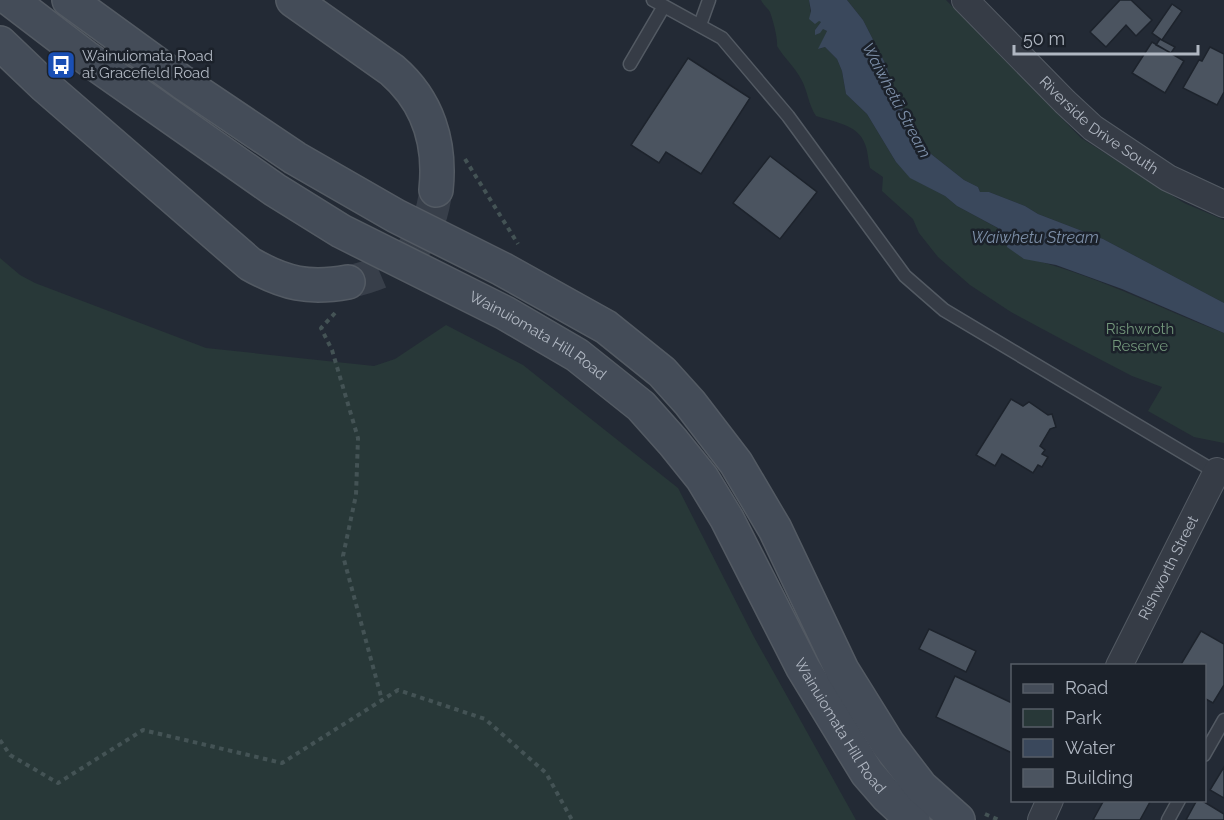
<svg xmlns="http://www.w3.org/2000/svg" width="1224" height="820" viewBox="0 0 1224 820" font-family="Raleway,sans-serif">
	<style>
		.green { fill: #283838 }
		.water { fill: #3a485c }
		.building { fill: #4b5460; stroke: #1d232c; stroke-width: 1.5 }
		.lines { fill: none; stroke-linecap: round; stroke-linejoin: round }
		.secondary-tunnel { stroke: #383f4a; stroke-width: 33; stroke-dasharray: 33 16; stroke-linecap: butt }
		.lane-casing { stroke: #535a63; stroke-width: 15 }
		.street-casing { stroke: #535a63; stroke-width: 28 }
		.secondary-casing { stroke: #535a63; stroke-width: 36 }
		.path { stroke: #445355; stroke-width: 4; stroke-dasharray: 4.5 4.5; stroke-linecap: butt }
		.lane { stroke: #363c46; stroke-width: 12 }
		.street { stroke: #363c46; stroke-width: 26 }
		.secondary { stroke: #444c58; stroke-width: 33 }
		.labels { text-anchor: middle; stroke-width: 5; stroke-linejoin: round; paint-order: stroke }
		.poi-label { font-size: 15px; fill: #b0b7c2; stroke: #1b212a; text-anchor: start }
		.street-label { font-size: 15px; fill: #b0b7c2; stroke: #1b212a }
		.park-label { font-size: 15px; fill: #72957a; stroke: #1b212a }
		.water-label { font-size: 16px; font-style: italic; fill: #7c8ea7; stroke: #1b212a }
	</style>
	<rect width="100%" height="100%" fill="#232a35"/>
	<!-- green -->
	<path class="green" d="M761,0H809L811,15L821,22L815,30L819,33L823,29L827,31L819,49L825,47L837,59L842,71L846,94L867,114L896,162L911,178L945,196L957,206L1005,232L1021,257C1092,273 1156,307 1224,333V443L1194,437L1148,411L1162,387L1132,376L1063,340L1011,312L970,285L938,257L919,233L913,219L882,191L883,177L870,168C868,160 868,151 865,144C858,124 833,122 816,116C808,104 808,91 801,79C795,67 784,58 777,46C778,39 773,20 770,12C768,8 763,5 761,0Z
		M847,0H946L1081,138L1184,203L1224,220V303L1103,239L1038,214L1025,206L989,192H980L978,187L964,180L926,150L909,124L892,84L886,65L863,20Z
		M0,258L20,275L35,283L206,348L374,366L395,359L446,325L523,365L678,488L754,637L856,820H0Z"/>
	<!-- water -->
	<path class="water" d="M809,0H847L863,20L886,65L892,84L909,123L926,150L964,180L978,187L980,192H989L1025,206L1038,214L1103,239L1224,303V333L1122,289L1056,265L1024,259L1007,247L1006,241L1009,237L1005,232L998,235V228L957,206L945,196L910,178L896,162L867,114L846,94L842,71L837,59L825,47L818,49L827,31L823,29L820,33L815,35V30L821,22L819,21L815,24L809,19L811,11Z"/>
	<!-- building -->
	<path class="building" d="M1120,0H1131L1152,20L1136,36L1126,25L1106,47L1090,32Z
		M1172,4L1182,11L1162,40L1152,33Z
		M1160,39L1175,47L1171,53L1156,45Z
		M1152,42L1184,61L1165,93L1132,73Z
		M1210,47L1224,54V92L1217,105L1183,88L1199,60L1202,61Z
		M688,58L750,98L701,174L666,152L659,163L631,145Z
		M770,156L817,192L780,239L733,203Z
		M1011,399L1023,406L1029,402L1048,415L1052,414L1056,427L1050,429L1040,446L1045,450L1042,454L1048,457L1042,467L1038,465L1033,473L1002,454L995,466L976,455Z
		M929,629L976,651L966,672L919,649Z
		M1201,631L1224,644V685L1213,703L1204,698V666H1180Z
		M955,676L1012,703V753L936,717Z
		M1224,767V798L1210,790Z
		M1104,800H1151L1140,820H1093Z
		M1197,800H1201L1224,814V820H1186Z"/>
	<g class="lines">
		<!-- secondary-tunnel -->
		<path class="secondary-tunnel" d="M348,282C403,270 428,247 436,190"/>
		<!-- lane casing -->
		<g class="lane-casing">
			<path id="lane" d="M653,0L722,38L788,116L905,276L944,310L1219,474
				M700,25L709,0
				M630,64L664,6
				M1204,755L1224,720
				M1168,820L1179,800"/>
		</g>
		<!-- street casing -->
		<g class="street-casing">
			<g id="street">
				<path id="s1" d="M965,0L1065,102L1093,128L1168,178L1224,204"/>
				<path id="s2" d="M1119,666L1217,471"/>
				<path d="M1041,820L1050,800"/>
			</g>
		</g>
		<!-- secondary casing -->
		<g class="secondary-casing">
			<g id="secondary">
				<path id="s3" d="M11,0L87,58L275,190L341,231L505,313L577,355L641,406L673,442L702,478L727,519L803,668L867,773L887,796L913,820"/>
				<path d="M69,0L182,82L295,158L396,216L502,269L606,327L662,372L690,403L736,463L775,529L842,670L888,744L921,787L958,820"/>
				<path d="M293,0L392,70C428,101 441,143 436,190"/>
				<path d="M0,43L45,86L250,264C285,284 309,289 348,282"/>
			</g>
		</g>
		<!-- path -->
		<path class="path" d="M465,159L518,244
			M335,313L321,328L332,350L358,438L356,495L343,556L382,700
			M0,740L10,755L58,783L143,730L282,763L398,690L485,719L546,773L572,820
			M985,814L999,820"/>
		<!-- lane -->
		<use href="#lane" class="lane"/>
		<!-- street -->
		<use href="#street" class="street"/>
		<!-- secondary -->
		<use href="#secondary" class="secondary"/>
	</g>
	<!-- icons -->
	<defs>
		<g id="bus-square" transform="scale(1.5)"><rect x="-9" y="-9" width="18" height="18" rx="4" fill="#1a4fb4" stroke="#1b212a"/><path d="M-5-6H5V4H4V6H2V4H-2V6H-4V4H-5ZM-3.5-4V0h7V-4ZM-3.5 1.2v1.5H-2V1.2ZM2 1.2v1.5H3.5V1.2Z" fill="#fff"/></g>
	</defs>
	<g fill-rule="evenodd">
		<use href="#bus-square" x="61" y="65"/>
	</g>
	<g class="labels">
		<!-- poi labels -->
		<g class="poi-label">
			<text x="82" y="61">Wainuiomata Road<tspan x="82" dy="17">at Gracefield Road</tspan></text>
		</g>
		<!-- street labels -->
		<g class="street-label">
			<text dy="5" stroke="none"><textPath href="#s1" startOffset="184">Riverside Drive South</textPath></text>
			<text dy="5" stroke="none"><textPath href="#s3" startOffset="626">Wainuiomata Hill Road</textPath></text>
			<text dy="5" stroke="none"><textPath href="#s2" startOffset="110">Rishworth Street</textPath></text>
			<text dy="5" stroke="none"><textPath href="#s3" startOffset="1130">Wainuiomata Hill Road</textPath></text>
		</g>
		<!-- park labels -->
		<g class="park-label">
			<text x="1140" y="334">Rishwroth<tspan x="1140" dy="17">Reserve</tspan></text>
		</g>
		<!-- water labels -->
		<g class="water-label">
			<text transform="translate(897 100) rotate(62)" y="6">Waiwhetū Stream</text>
			<text x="1035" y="243">Waiwhetu Stream</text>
		</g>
	</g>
	<!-- legend -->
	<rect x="1011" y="664" width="195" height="138" fill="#1b212a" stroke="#575d67" stroke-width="1.5"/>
	<rect x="1023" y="684" width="30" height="9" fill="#444c58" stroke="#575d67" stroke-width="1.5"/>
	<text x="1065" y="694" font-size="18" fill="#b0b7c2">Road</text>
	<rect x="1023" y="709" width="30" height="18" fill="#283838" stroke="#575d67" stroke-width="1.5"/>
	<text x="1065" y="724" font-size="18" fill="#b0b7c2">Park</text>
	<rect x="1023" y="739" width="30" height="18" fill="#3a485c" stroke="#575d67" stroke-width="1.5"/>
	<text x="1065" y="754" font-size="18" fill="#b0b7c2">Water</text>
	<rect x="1023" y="769" width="30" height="18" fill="#4b5460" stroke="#575d67" stroke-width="1.5"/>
	<text x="1065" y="784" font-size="18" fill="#b0b7c2">Building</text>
	<!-- scale -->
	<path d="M1014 45v9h184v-9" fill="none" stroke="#b0b7c2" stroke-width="3"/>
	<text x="1023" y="45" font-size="18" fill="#b0b7c2" stroke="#1b212a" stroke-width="4.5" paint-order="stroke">50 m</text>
</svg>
